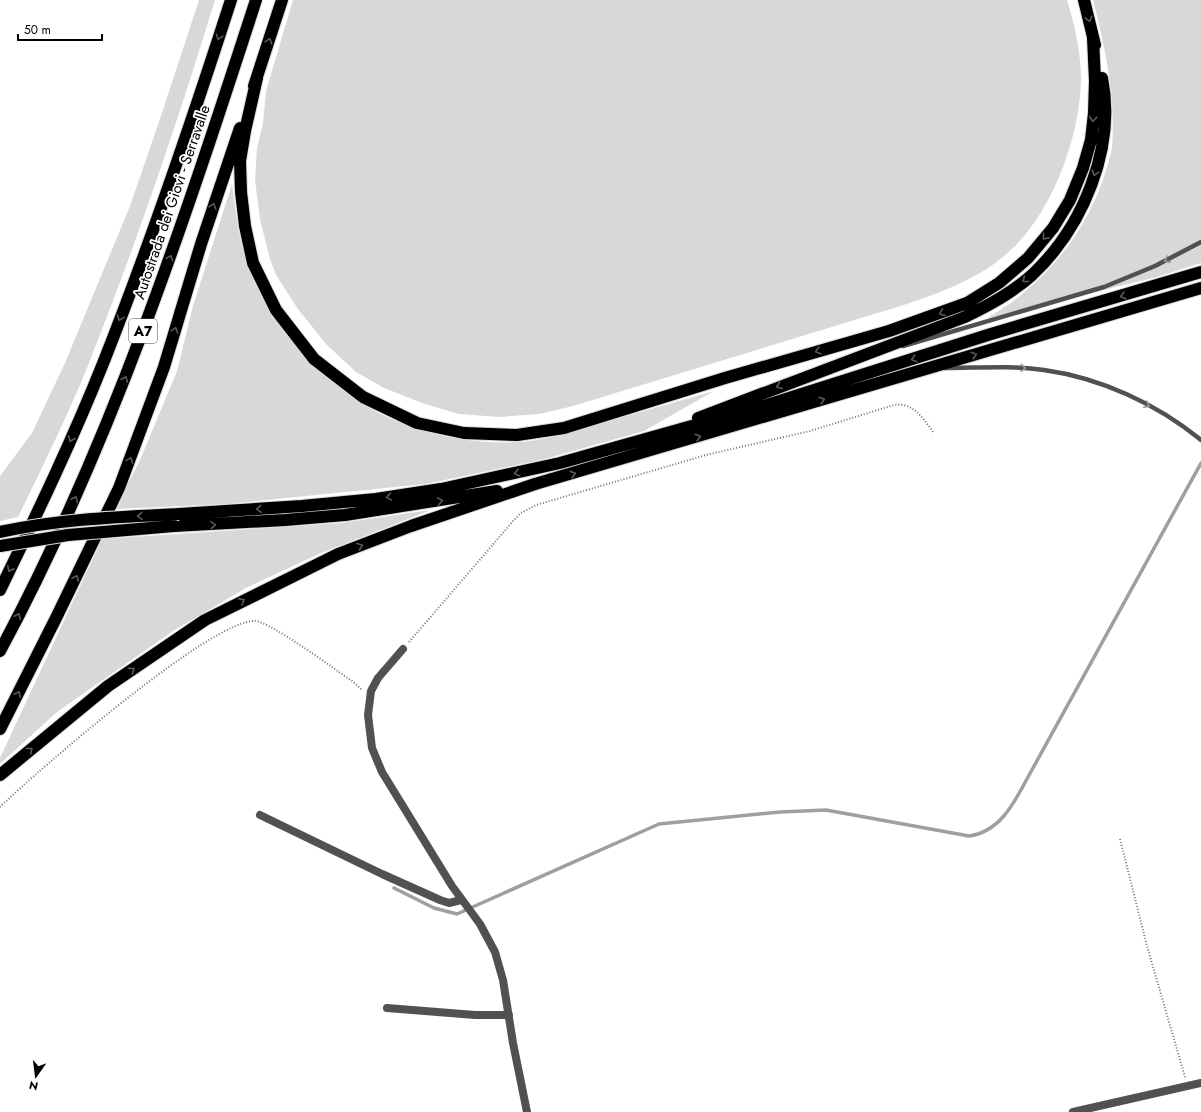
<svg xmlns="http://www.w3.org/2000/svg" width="1201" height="1112" viewBox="0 0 1201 1112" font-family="Jost,sans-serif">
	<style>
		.green { fill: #d8d8d8 }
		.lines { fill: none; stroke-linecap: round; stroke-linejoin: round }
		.stream { stroke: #9f9f9f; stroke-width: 3.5 }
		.highway-casing { stroke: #dbdbdb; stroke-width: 14 }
		.path { stroke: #737373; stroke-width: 2; stroke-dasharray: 1 2; stroke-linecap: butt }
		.lane { stroke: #515151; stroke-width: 4.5 }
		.street { stroke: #515151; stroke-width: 8 }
		.highway { stroke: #000; stroke-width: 12 }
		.highway-bridge-casing { stroke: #dbdbdb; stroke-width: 14; stroke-linecap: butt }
		.highway-bridge { stroke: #000; stroke-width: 12 }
		.oneway { stroke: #595959 }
		.oneway2 { stroke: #979797 }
		.labels { text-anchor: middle; stroke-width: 3.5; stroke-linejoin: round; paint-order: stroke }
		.shield { fill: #fff; stroke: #4c4c4c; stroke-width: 1 }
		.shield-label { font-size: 14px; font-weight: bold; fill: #000 }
		.street-label { font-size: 15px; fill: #000; stroke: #fff }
	</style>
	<rect width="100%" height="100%" fill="#fff"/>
	<!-- green -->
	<path class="green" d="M199,0H215C177,124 135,247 87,368C66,419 42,468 18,517L0,521V476L32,433L65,363L130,206L160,119Z
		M293,0H1067C1075,26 1081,53 1081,80C1080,139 1050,219 1004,256C976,280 941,292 907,304L573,406L539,414L499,417L459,414L425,404L384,388L356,372L326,344L298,309L276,275L270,259L260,219L255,180L257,148L263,123L266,91Z
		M1093,0H1201V263L1157,277L988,318C999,310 1012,303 1022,294C1061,263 1092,218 1106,170C1108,163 1111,154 1112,147C1116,97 1105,47 1093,0Z
		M232,184C236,211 238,239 248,265C268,321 310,367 359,399C366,405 374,411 383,415C424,435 475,445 521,442C547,440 573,431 598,424C637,413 675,402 714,391L644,431L541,460L425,484L228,504L115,509L140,460L177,371L193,306Z
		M431,510L321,553L246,588L173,631L57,712L0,764V758L102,539L341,523Z"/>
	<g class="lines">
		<!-- stream -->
		<path class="stream" d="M394,888L434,908L457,914L659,824L780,812L826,810L969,836C1004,831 1017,796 1033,768L1201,463"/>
		<!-- highway casing -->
		<g class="highway-casing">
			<path id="highway" d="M1084,0L1095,45
				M257,78L245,131L240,161L241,192L245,226L253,263L276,310L314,359L363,397L417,423L464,433L517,435L564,428L725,378L889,331L967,303L999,283L1028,258L1053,228L1070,200L1083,168L1091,140L1094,113L1095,81L1093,38
				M254,86L282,0
				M698,418L965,317C989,305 1012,293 1032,275C1083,227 1116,148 1102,78
				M179,514L302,506L376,499L441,489L560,463L767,405L991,334L1201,272
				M174,526L285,520L345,515L497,491
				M0,590C37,514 73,439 104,361C151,242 192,121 231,0
				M0,651C111,445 184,222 256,0
				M0,729L57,616L119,488L164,367L201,244L240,128
				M0,775L108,686L205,620L338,554L411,526L535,484L1201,288"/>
		</g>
		<!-- path -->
		<path class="path" d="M409,642L514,520L521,513L536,505L706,455L810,431L894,405C913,402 923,418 933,432
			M0,807C36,772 212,619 255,621C269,621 336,670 352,681L362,690
			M1120,839L1147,946L1185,1077"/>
		<!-- lane -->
		<path class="lane" d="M903,346L1104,287L1155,266L1201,242
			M944,368C978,368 1011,365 1044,370C1101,378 1157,404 1201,440"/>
		<!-- street -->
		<path class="street" d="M403,649L378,678L371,691L368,715L372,748L382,772L452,886L480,924L495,952L503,980L513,1043L527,1112
			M260,815L382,874L440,900L449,903L461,900
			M387,1008L475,1015H509
			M1073,1112L1201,1083"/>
		<!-- highway -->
		<use href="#highway" class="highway"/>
		<!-- highway-bridge casing -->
		<g class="highway-bridge-casing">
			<path id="highway-bridge" d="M0,532C59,519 119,517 179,514
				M0,546L68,535L174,526"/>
		</g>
		<!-- highway-bridge -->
		<use href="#highway-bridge" class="highway-bridge"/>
	</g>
	<!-- one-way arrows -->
	<defs><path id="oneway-chevron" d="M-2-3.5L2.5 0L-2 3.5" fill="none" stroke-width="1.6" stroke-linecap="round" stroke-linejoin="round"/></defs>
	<g class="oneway">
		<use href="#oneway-chevron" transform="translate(1089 19) rotate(76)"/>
		<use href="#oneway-chevron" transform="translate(219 37) rotate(108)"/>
		<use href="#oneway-chevron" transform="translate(269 41) rotate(-72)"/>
		<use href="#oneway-chevron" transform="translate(1093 119) rotate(96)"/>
		<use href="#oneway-chevron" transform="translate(1095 173) rotate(106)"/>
		<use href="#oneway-chevron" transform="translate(213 206) rotate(-72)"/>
		<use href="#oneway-chevron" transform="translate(1045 237) rotate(130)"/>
		<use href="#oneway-chevron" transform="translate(170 258) rotate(-70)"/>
		<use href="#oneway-chevron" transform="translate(1025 280) rotate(142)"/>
		<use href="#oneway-chevron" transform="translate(1123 296) rotate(164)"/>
		<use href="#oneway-chevron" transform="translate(942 313) rotate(159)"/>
		<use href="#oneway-chevron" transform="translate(120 318) rotate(111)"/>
		<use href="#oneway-chevron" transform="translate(175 330) rotate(-73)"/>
		<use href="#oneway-chevron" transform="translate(818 351) rotate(164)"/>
		<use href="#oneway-chevron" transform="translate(974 355) rotate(-17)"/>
		<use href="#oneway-chevron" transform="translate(914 359) rotate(162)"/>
		<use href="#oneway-chevron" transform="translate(125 379) rotate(-67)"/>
		<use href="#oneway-chevron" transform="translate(779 386) rotate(159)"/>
		<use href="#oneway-chevron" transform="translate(822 400) rotate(-17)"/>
		<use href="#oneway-chevron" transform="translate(698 437) rotate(-17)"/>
		<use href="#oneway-chevron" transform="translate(71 439) rotate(113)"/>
		<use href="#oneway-chevron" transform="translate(130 460) rotate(-70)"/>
		<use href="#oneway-chevron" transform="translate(517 473) rotate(167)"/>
		<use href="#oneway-chevron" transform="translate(573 474) rotate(-16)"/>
		<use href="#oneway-chevron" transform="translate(389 497) rotate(171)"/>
		<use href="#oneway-chevron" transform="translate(75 499) rotate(-64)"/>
		<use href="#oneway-chevron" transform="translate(440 501) rotate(-10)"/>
		<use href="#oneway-chevron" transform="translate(259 509) rotate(176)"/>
		<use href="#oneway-chevron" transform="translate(140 516) rotate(177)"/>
		<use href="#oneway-chevron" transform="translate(213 525) rotate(-3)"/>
		<use href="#oneway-chevron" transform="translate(360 546) rotate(-21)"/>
		<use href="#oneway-chevron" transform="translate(10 569) rotate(116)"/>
		<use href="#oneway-chevron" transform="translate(76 578) rotate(-64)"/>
		<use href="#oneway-chevron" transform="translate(242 601) rotate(-27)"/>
		<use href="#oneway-chevron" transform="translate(18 616) rotate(-64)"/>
		<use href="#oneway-chevron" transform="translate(132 670) rotate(-34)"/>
		<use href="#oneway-chevron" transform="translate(18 694) rotate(-63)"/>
		<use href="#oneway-chevron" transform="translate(30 750) rotate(-39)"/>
	</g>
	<g class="oneway2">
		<use href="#oneway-chevron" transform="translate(1167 260) rotate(152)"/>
		<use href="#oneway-chevron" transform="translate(1023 368) rotate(4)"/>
		<use href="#oneway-chevron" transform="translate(1147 405) rotate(27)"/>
	</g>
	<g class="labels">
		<!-- shield labels -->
		<rect class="shield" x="129" y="319" width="28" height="24" rx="3"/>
		<g class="shield-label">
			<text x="143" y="336">A7</text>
		</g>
		<!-- street labels -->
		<g class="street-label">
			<text transform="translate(172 202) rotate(-71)" y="5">Autostrada dei Giovi - Serravalle</text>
		</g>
	</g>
	<!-- north arrow -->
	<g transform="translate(36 1076) rotate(194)" stroke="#ffffff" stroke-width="3" paint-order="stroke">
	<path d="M0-3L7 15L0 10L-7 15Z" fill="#000000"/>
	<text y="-6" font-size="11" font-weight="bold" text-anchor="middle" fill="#000000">N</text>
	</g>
	<!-- scale -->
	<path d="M18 34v6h84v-6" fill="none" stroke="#000000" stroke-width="2"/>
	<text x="24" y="34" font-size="12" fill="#000000" stroke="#ffffff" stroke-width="3" paint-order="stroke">50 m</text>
</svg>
